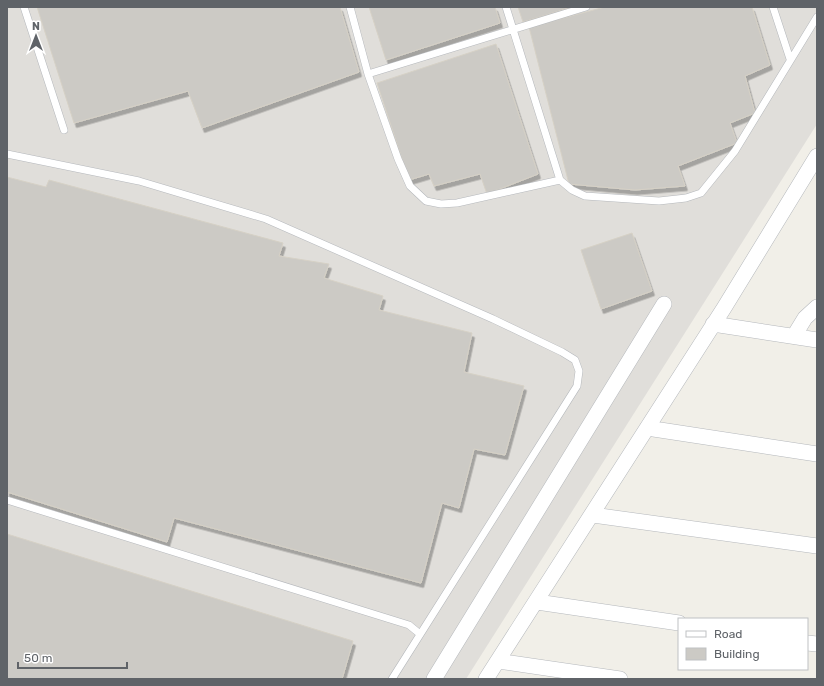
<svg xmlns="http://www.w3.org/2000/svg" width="824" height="686" viewBox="0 0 824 686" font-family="Rubik,sans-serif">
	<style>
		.industrial { fill: #e0deda }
		.building { fill: #cccac5; stroke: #d6d1c6; filter: url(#shadow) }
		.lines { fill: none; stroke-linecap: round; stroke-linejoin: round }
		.service-casing { stroke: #b5b8bc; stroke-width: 8 }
		.minor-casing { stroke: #b5b8bc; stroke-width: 16 }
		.service { stroke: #fff; stroke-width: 7 }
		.minor { stroke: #fff; stroke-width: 15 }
	</style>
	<defs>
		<filter id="shadow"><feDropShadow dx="2.5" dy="4.5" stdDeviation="0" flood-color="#0004"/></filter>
	</defs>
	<rect width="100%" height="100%" fill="#f1efe8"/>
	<!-- industrial -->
	<path class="industrial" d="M7,7H817V124L466,679H7Z"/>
	<!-- building -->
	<path class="building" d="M37,7H340L359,72L202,128L188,91L74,123Z
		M369,7H495L500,23L386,60Z
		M518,7H572L523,22Z
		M605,7H752L770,65L745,76L755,113L730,123L737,143L678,166L685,186L635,190L569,184L529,27Z
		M496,44L538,174L487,194L480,174L434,186L429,174L409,180L377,83Z
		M7,177L46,187L49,180L283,243L279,256L329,264L324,278L383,296L379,310L472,333L464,372L524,386L505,455L474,449L459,508L442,503L421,583L174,518L167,542L7,492Z
		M632,233L652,291L601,309L581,250Z
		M7,534L353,641L342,679H7Z"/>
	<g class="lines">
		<!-- service casing -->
		<g class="service-casing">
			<path id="service" d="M24,7L64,130
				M350,7L368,74L398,159L410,186L426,201L441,204L457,203L560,180L572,190L585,196L659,201L686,198L701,193L735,151L817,17
				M506,7L560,180
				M773,7L790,59
				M368,74L586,7
				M7,154L139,181L266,219L493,319L562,352L575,360L579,371L577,386L392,679
				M7,500L409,625L420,634"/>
		</g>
		<!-- minor casing -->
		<g class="minor-casing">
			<path id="minor" d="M713,324L817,340
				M794,336L805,318L817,307
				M647,428L817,454
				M593,515L817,546
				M537,602L679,623
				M807,643L817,644
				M498,661L620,679
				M434,679L664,304
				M486,679L724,308L817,156"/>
		</g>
		<!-- service -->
		<use href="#service" class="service"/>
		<!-- minor -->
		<use href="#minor" class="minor"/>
	</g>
	<!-- border -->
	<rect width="824" height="686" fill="none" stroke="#5f6368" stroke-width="16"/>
	<!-- legend -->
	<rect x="678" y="618" width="130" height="52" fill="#ffffff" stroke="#bfc1c3"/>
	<rect x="686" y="631" width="20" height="6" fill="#ffffff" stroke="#bfc1c3"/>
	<text x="714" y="638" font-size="12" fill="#5f6368">Road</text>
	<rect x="686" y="648" width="20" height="12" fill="#cccac5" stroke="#bfc1c3"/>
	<text x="714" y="658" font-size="12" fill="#5f6368">Building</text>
	<!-- north arrow -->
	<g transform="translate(36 36)" stroke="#ffffff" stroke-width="3" paint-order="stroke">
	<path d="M0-3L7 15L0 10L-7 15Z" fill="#5f6368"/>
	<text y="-6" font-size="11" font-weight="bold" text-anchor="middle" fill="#5f6368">N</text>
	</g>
	<!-- scale -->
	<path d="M18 662v6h109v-6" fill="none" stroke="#5f6368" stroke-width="2"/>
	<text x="24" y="662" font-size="12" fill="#5f6368" stroke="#ffffff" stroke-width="3" paint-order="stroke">50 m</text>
</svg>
